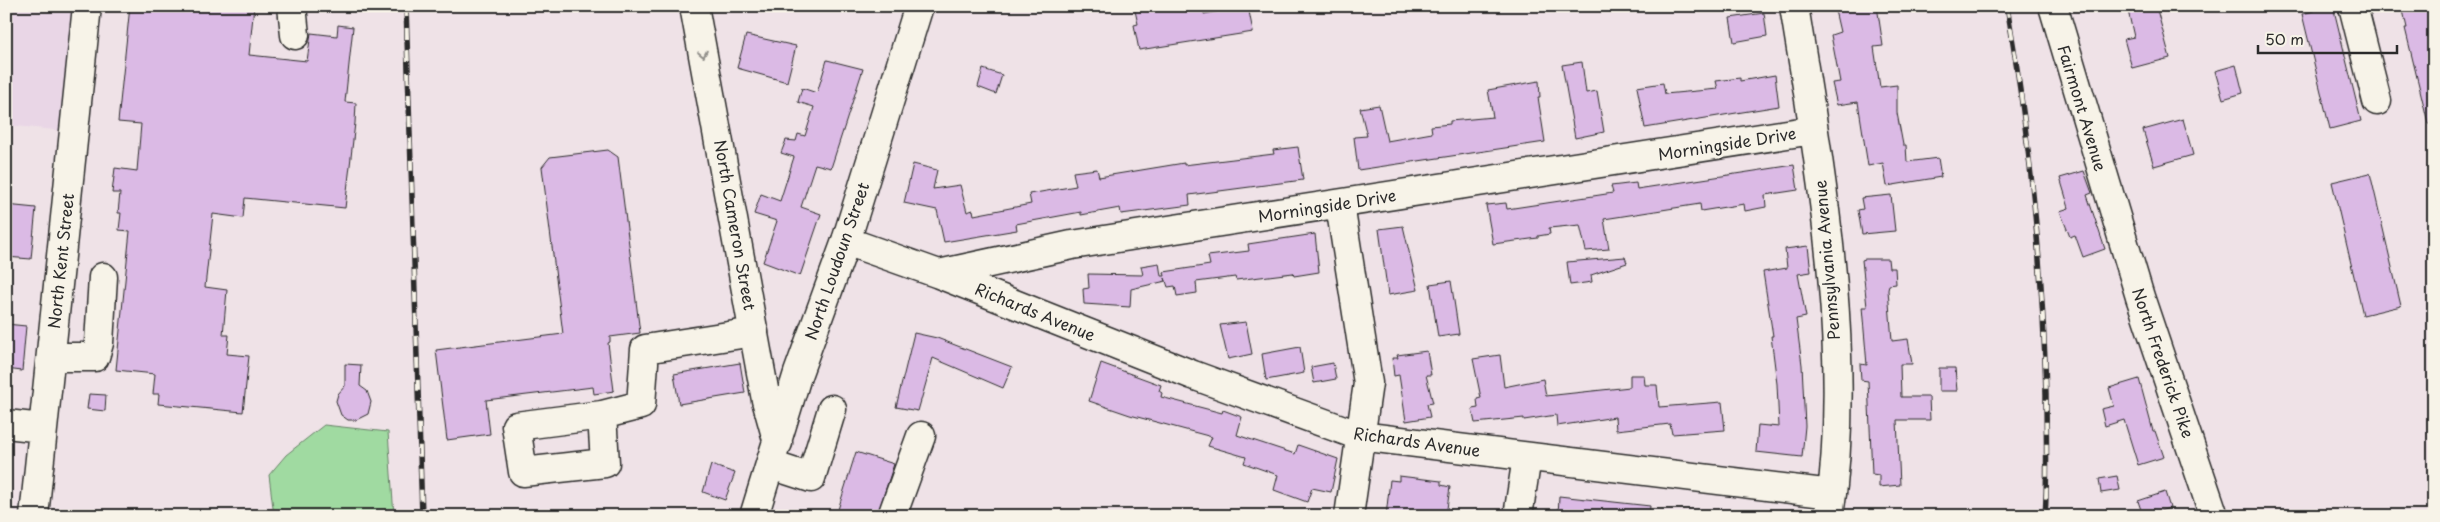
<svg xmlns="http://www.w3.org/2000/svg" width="2440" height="522" viewBox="0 0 2440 522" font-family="'Playpen Sans',sans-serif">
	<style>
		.built { fill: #e9d6e6 }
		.green { fill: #a0daa1; stroke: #668266 }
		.building { fill: #dbbae5; stroke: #2b2b2b }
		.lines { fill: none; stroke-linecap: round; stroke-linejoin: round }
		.minor-casing { stroke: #2b2b2b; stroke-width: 31 }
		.major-casing { stroke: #2b2b2b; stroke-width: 31 }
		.minor { stroke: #f7f3e8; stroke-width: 28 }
		.major { stroke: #f7f3e8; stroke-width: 28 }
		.rail-casing { stroke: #2b2b2b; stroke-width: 5.5 }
		.rail { stroke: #f7f3e8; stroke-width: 4; stroke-dasharray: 11; stroke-linecap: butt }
		.oneway { stroke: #918f8a }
		.labels { text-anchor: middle; stroke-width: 5; stroke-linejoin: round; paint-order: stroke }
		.street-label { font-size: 16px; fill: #2b2b2b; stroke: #f7f3e8 }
	</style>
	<rect width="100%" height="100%" fill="#efe2e7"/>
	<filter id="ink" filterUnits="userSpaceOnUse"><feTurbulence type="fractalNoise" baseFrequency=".02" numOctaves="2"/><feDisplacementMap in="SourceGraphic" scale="10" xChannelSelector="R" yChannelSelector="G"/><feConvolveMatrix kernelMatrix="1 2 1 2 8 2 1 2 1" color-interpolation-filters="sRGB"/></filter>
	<g filter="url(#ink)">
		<!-- built -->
		<path class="built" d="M6,6H75L65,131L6,125Z"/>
		<!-- green -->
		<path class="green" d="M324,425L388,432L394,516H274L269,475L286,455Z"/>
		<!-- building -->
		<path class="building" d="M130,6H254L249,55L307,61L311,33L337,36L338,25L353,27L345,102L356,103L355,123L345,208L245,198L243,218L213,214L205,287L227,290L223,335H229L227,354L249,356L243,412L158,404L159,394H153L155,374L116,370L130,231L119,230L121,213H118L120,193H112L115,168L137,171L141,124L118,122Z
			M1134,6H1204V14L1248,6L1253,32L1139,50L1134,25L1138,24Z
			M1834,6H1877L1883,46L1874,47L1880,87L1897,85V113L1903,145H1906L1907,162L1938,158L1941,177L1887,186L1883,163L1868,166L1858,102L1837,105L1832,83L1840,82L1831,35L1840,32Z
			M2127,6H2156L2170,58L2132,68L2124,39L2134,37Z
			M2333,6L2361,121L2330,129L2302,14Z
			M2402,6H2428L2434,29V123H2428L2405,28H2407Z
			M1764,13L1767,36L1734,42L1730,18Z
			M746,35L796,46L787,82L737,68Z
			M827,60L863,69L831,168L815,164L801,207L821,214L800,276L763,262L777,221L754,214L761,194L780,201L794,157L781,153L786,140L796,141L798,134L805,136L814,107L798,102L802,88L817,93Z
			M1582,62L1586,93L1597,91L1604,132L1575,138L1562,65Z
			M2236,65L2243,93L2223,99L2215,71Z
			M983,69L1002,75L996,94L978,87Z
			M1775,75L1779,106L1645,128L1637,87L1663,83L1665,94L1718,89L1716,81L1740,78V81Z
			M1539,81L1540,97H1538L1545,142L1358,170L1354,137L1367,136L1360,108L1379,105L1387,141L1432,133L1431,126L1450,124V121L1493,117L1488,90Z
			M2183,119L2193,155L2154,166L2143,130Z
			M1298,147L1303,180L1189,195L1190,205L1121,214L1120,208L1081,215V212L1016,224L1017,230L944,242L937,210L904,203L913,164L937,170L933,189L960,185L967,212L973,210L974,215L1031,204L1029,194L1076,186L1073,172L1097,169L1099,177L1184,163V165L1274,154L1273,150Z
			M608,150L618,157L640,333L610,337V342L608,343L614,391L594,394L593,387L486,400L490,434L447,440L436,350L563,334L542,167L550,157Z
			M1794,165L1798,190L1765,195L1766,207L1745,211L1744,204L1701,211L1700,204L1604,219L1609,249L1586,251L1580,225L1549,228L1550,234L1538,236V238L1493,244L1486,205L1506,203L1507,209L1613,193L1611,186L1636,183L1637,189Z
			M2084,171L2092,193L2087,195L2105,249L2083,257L2075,235L2070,237L2060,211L2069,208L2060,178Z
			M2370,173L2401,306L2363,315L2332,182Z
			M1891,195L1895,231L1862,234L1858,210L1863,209L1861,198Z
			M6,205L36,208L31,259L6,257Z
			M1403,226L1418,290L1388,295L1379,229Z
			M1315,234L1319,272L1294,276L1293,273L1236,280L1235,277L1196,282L1197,293L1177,296L1175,286L1168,287L1165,278L1166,281L1131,289L1130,307L1084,304L1083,289L1089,288L1088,274L1143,275L1141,266L1159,263L1161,276H1165L1164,272L1210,265L1208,256L1249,251L1248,244Z
			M1808,246L1811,272L1798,274L1806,317L1796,319L1802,365L1805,426L1802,457L1756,452L1758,425L1779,427L1777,384L1771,336H1773L1763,272L1787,268L1785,249Z
			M1625,257L1627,263L1591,275L1592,282L1570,285L1567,262Z
			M1865,259H1888L1889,268H1895L1896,284L1889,285L1888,290L1892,341L1908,339L1912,364H1900L1901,397H1929L1930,420H1897L1900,485L1879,487V475L1872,474L1868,381L1861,380L1860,364L1867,365L1862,307H1867L1862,260Z
			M1451,281L1459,334L1438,337L1430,284Z
			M1246,322L1252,354L1228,359L1220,325Z
			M6,324L26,326L22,371L6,369Z
			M914,333L937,338L1012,367L1003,388L933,358L918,411L896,407Z
			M1300,347L1304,373L1266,380L1262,354Z
			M1427,351L1431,375H1426L1433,403L1427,404L1430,417L1406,421L1399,375L1394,376L1392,358H1398L1397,355Z
			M1500,355L1504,387L1543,379L1546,396L1630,387V375H1644L1645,385H1657L1659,407L1722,402L1725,430L1672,434L1670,424L1616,430L1615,417L1557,426L1556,415L1524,420V418L1475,423L1472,409L1478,408L1477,399L1481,398L1473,359Z
			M740,363L745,393L679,404L674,374Z
			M1101,363L1161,385L1159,391L1162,393L1161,397L1222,413L1223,410L1242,417L1237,435L1295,454L1298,445L1338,459L1331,492L1312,488L1307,502L1274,490L1278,475L1244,463L1246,457L1208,446L1212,437L1130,415L1089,401Z
			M1333,363L1336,379L1314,383L1311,367Z
			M345,364L361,365L360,386L367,391L371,402L368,414L356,420H348L341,415L336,401L338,394L345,386Z
			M1939,368H1955L1957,391H1939Z
			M2139,379L2153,431H2155L2164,457L2138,465L2124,420L2105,426L2101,409L2114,406L2109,388Z
			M89,394L106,395L105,411L87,409Z
			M856,452L894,464L877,516H836Z
			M711,465L735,473L725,500L703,492Z
			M1399,476L1441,481V485L1450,487L1446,516H1386L1390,480L1399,481Z
			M2117,476L2120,490L2101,493L2099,479Z
			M2165,492L2170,508L2143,516L2138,501Z
			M1559,496L1650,506L1649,516H1558Z"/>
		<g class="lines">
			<!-- minor casing -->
			<g class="minor-casing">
				<path id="minor" d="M292,6L295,35
					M1794,6C1820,168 1854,352 1829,516
					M2353,6L2377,101
					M1340,205L1368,383L1349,516
					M846,241L939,274L1072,245L1813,130
					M939,274L1193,375L1360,436L1832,494
					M51,357H95L99,343L103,277
					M602,415L605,463L523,472L516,426L602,415L641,405L645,349L754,332
					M6,424L43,428
					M771,465L811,478L832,409
					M34,516L87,6
					M892,516L921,436
					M1518,516L1527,457"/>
			</g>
			<!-- major casing -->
			<g class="major-casing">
				<path id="major" d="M694,6L766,400L778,443
					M2053,6L2140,297L2214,516
					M754,516L798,373L846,241L919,6"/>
			</g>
			<!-- minor -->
			<use href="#minor" class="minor"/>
			<!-- major -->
			<use href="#major" class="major"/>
			<!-- rail casing -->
			<g class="rail-casing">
				<path id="rail" d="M406,6L422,516
					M2007,6C2029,135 2043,264 2046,394C2046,435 2048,475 2045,516"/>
			</g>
			<!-- rail -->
			<use href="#rail" class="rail"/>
		</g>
		<!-- one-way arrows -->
		<defs><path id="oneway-chevron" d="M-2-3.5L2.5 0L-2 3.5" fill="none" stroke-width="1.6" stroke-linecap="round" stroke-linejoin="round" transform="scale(1.25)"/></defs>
		<use class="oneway" href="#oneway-chevron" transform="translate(703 54) rotate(79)"/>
	</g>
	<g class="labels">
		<!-- street labels -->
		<g class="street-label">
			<text transform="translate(2082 108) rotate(73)" y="6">Fairmont Avenue</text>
			<text transform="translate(1727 144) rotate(-9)" y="6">Morningside Drive</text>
			<text transform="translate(1327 206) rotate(-9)" y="6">Morningside Drive</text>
			<text transform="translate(735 225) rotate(80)" y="6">North Cameron Street</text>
			<text transform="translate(1827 260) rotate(-95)" y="6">Pennsylvania Avenue</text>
			<text transform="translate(61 261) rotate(-84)" y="6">North Kent Street</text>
			<text transform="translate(837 261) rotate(-71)" y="6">North Loudoun Street</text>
			<text transform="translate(1035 312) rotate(22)" y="6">Richards Avenue</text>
			<text transform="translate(2163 363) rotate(71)" y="6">North Frederick Pike</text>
			<text transform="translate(1417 442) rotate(8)" y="6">Richards Avenue</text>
		</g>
	</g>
	<!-- margin -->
	<rect width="2440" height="522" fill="none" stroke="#f7f3e8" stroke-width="25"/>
	<rect x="12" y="12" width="2415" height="497" fill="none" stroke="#2b2b2b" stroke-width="2" filter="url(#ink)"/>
	<!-- scale -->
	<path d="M2258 45v8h139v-8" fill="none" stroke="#2b2b2b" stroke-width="2.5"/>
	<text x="2265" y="45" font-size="15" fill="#2b2b2b" stroke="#f7f3e8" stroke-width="4" paint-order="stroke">50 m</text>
</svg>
